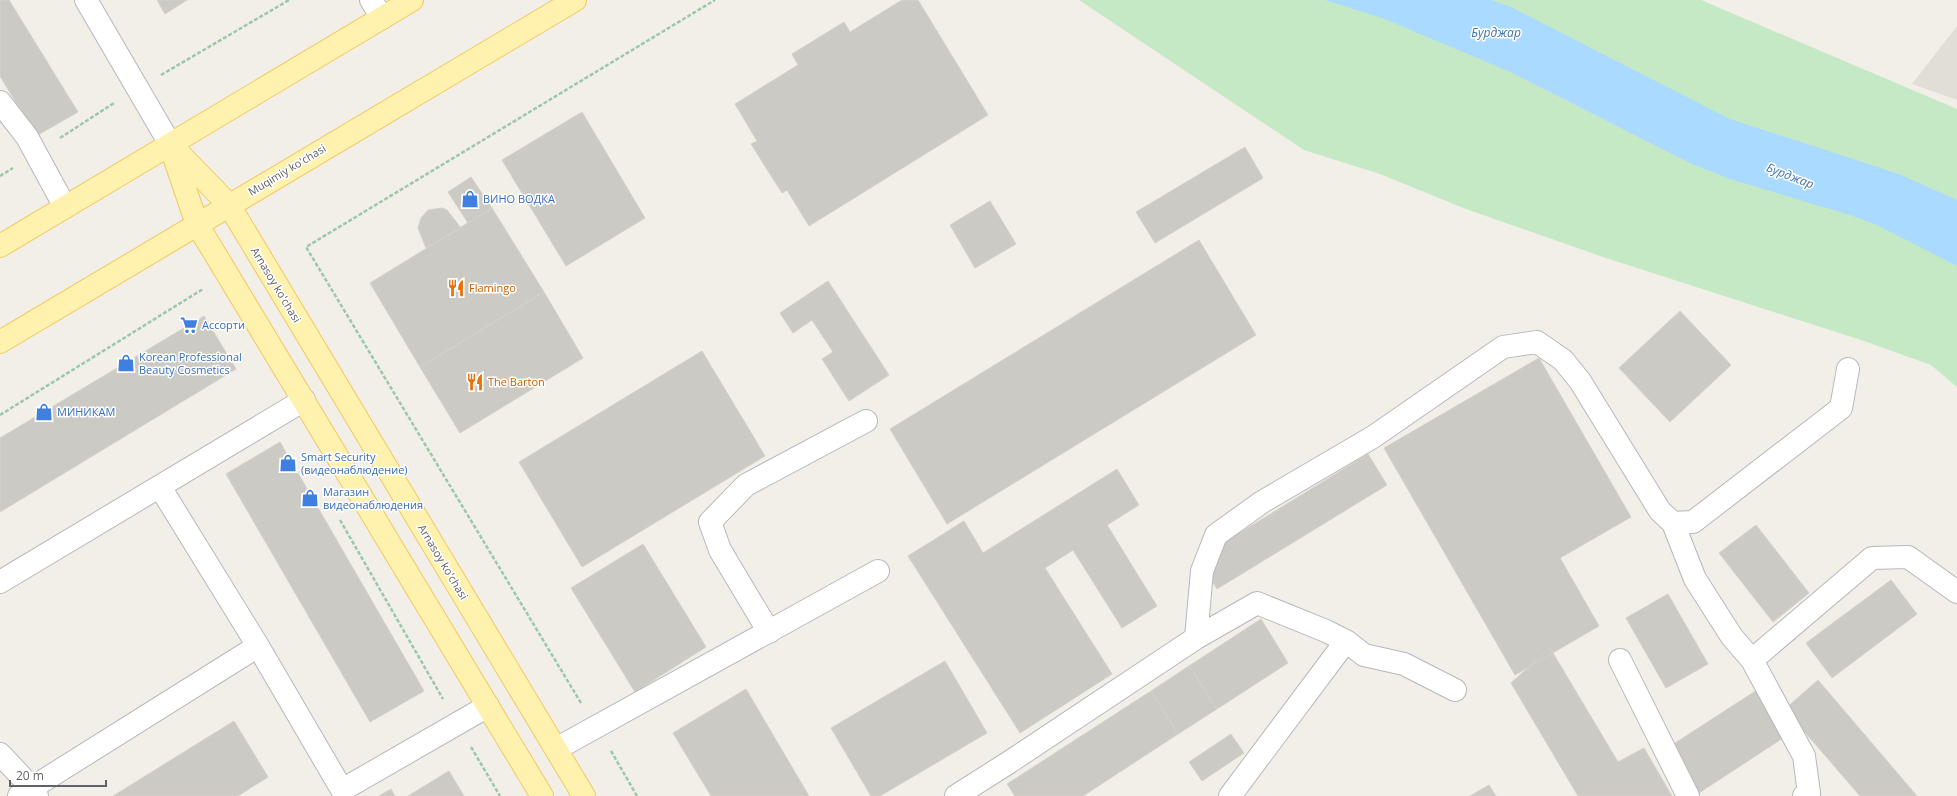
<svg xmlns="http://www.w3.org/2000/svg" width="1957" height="796" viewBox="0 0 1957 796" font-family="'Open Sans',sans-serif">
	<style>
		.education { fill: #e1ded6 }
		.green { fill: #c5e8c5 }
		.water { fill: #aadaff }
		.building { fill: #cccac5; stroke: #d6d1c6 }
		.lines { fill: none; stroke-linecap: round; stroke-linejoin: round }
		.minor-casing { stroke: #b5b8bc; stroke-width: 24 }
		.major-casing { stroke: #f2c960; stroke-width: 24 }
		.path { stroke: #9cc7a9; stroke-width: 2.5; stroke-dasharray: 4 2; stroke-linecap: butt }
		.minor { stroke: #fff; stroke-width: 22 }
		.major { stroke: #fff2af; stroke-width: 22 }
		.labels { text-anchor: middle; stroke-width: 3; stroke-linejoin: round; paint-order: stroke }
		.street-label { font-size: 11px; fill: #5f6368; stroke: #fff }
		.shop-label { font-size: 11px; fill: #366cbe; stroke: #fff; text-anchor: start }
		.food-label { font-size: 11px; fill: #c56008; stroke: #fff; text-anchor: start }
		.water-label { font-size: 12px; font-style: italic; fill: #4174aa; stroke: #fff }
	</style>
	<rect width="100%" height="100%" fill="#f1efe8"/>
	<!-- education -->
	<path class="education" d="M1957,26V100L1912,84Z"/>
	<!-- green -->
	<path class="green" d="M1079,0H1701L1957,109V387L1931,365L1864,341L1603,257L1466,209L1380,174L1304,150Z"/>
	<!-- water -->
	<path class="water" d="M1325,0H1491L1509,6L1730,119L1899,174L1957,200V266L1879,226L1853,216L1730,179L1690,163L1508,71L1382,18Z"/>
	<!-- building -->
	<path class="building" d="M0,0H9L78,112L36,136L0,76Z
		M157,0H187L165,14Z
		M902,0H918L988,115L809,226L787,190L782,193L751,144L757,141L735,104L798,65L792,54L844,22L850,32Z
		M582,112L645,218L566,266L502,160Z
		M1245,147L1263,178L1155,243L1136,212Z
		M471,177L492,208L468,223L448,192Z
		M990,201L1016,244L975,268L950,225Z
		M442,208L447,210L461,228L426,248L418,228L421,218L428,210Z
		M492,208L544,292L420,367L370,283Z
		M1199,240L1256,335L947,524L890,429Z
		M828,281L889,375L849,401L822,359L833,352L812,320L793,333L780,313Z
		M544,292L583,358L460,433L420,367Z
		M1680,311L1731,365L1670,422L1619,368Z
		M204,316L236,369L0,512V438Z
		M702,351L765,456L582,567L519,462Z
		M1539,358L1631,517L1560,558L1599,626L1515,675L1384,448Z
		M280,442L424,691L370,722L226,474Z
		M1368,454L1387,485L1217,589L1206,571L1220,545Z
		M1117,469L1139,505L1107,525L1157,606L1122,628L1073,550L1045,568L1112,674L1020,733L908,556L964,521L983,553Z
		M1756,525L1809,593L1773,622L1719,553Z
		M643,544L706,647L635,692L571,588Z
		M1891,580L1917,614L1832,678L1806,643Z
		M1668,594L1708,664L1666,688L1626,618Z
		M1261,619L1288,663L1217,709L1189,666Z
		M1550,648L1618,762L1644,748L1672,796H1578L1511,683Z
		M945,661L987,733L880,796H871L831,728Z
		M1189,666L1217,709L1178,734L1151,691Z
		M1818,680L1917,796H1860L1785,709Z
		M746,689L809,796H711L673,733Z
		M1757,690L1786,736L1699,793L1669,747Z
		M1151,691L1178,734L1083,796H1015L1007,784Z
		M234,721L268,777L238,796H113Z
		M1231,734L1244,753L1202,781L1189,762Z
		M449,771L464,796H408Z
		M1489,785L1496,796H1470Z
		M391,789L395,796H379Z"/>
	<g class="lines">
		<!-- minor casing -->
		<g class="minor-casing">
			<path id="minor" d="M86,0L170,144
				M371,0L382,18
				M0,102L27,137L65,207
				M160,487L258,646L342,790L488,706
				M1673,523L1695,579L1732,637L1752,660L1804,756L1809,793L1804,796
				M0,582L304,400
				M769,632L720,550L710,522L746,485L866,421
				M1196,638L1257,603L1326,631L1346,641L1230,796
				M1346,641L1364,655L1404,664L1455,690
				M1620,660L1688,796
				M1752,660L1872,558L1908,557L1957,592
				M556,749L878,571
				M0,754L32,788L37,796
				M19,796L258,646
				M956,796L1008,763L1196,638L1202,571L1216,535L1262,502L1373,437L1503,347L1537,342L1563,360L1580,381L1660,511L1673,523L1693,522L1841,408L1848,369"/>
		</g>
		<!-- major casing -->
		<g class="major-casing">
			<path id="major" d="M170,144L229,205L584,796
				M172,151L197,224L542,796
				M0,246L412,0
				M0,342L575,0"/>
		</g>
		<!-- path -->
		<path class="path" d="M161,75L289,0
			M60,138L114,103
			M0,176L13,168
			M0,415L203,289
			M340,520L443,699
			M581,703L306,247L715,0
			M471,747L500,796
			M611,751L637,796"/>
		<!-- minor -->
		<use href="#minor" class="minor"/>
		<!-- major -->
		<use href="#major" class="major"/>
	</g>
	<!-- icons -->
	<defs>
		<g id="shop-bare" transform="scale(1.38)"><path d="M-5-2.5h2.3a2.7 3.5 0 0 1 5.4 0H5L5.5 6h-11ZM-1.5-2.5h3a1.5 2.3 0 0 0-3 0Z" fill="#3f7fe0" stroke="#fff" stroke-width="2.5" paint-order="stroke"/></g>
		<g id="restaurant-bare" transform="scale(1.38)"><path d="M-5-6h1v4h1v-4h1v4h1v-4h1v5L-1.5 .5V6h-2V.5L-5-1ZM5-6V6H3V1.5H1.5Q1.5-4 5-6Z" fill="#e8710a" stroke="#fff" stroke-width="2.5" paint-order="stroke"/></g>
		<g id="supermarket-bare" transform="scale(1.38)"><path d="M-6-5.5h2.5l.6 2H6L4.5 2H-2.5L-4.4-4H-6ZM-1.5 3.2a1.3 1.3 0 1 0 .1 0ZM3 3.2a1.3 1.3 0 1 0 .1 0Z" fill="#3f7fe0" stroke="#fff" stroke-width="2.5" paint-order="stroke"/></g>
	</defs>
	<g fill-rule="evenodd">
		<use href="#shop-bare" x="470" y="199"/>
		<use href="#restaurant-bare" x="456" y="288"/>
		<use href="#supermarket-bare" x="189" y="325"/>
		<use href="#shop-bare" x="126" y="363"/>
		<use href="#restaurant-bare" x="475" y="382"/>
		<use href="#shop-bare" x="44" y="412"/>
		<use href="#shop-bare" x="288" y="463"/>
		<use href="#shop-bare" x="310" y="498"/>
	</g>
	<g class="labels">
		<!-- street labels -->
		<g class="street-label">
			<text transform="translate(287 170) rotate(-31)" y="4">Muqimiy ko'chasi</text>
			<text transform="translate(276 285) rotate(59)" y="4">Arnasoy ko'chasi</text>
			<text transform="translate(443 562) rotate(59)" y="4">Arnasoy ko'chasi</text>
		</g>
		<!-- shop labels -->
		<g class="shop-label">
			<text x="483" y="203">ВИНО ВОДКА</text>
			<text x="202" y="329">Ассорти</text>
			<text x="139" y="361">Korean Professional<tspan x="139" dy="13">Beauty Cosmetics</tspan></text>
			<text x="57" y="416">МИНИКАМ</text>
			<text x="301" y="461">Smart Security<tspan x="301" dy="13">(видеонаблюдение)</tspan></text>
			<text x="323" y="496">Магазин<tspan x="323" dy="13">видеонаблюдения</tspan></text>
		</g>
		<!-- food labels -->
		<g class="food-label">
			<text x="469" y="292">Flamingo</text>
			<text x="488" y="386">The Barton</text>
		</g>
		<!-- water labels -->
		<g class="water-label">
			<text x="1496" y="37">Бурджар</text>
			<text transform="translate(1790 176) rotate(21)" y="4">Бурджар</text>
		</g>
	</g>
	<!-- scale -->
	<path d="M10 780v6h96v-6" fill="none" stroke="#5f6368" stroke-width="2"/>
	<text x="16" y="780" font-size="12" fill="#5f6368" stroke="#ffffff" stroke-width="3" paint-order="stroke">20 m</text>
</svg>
